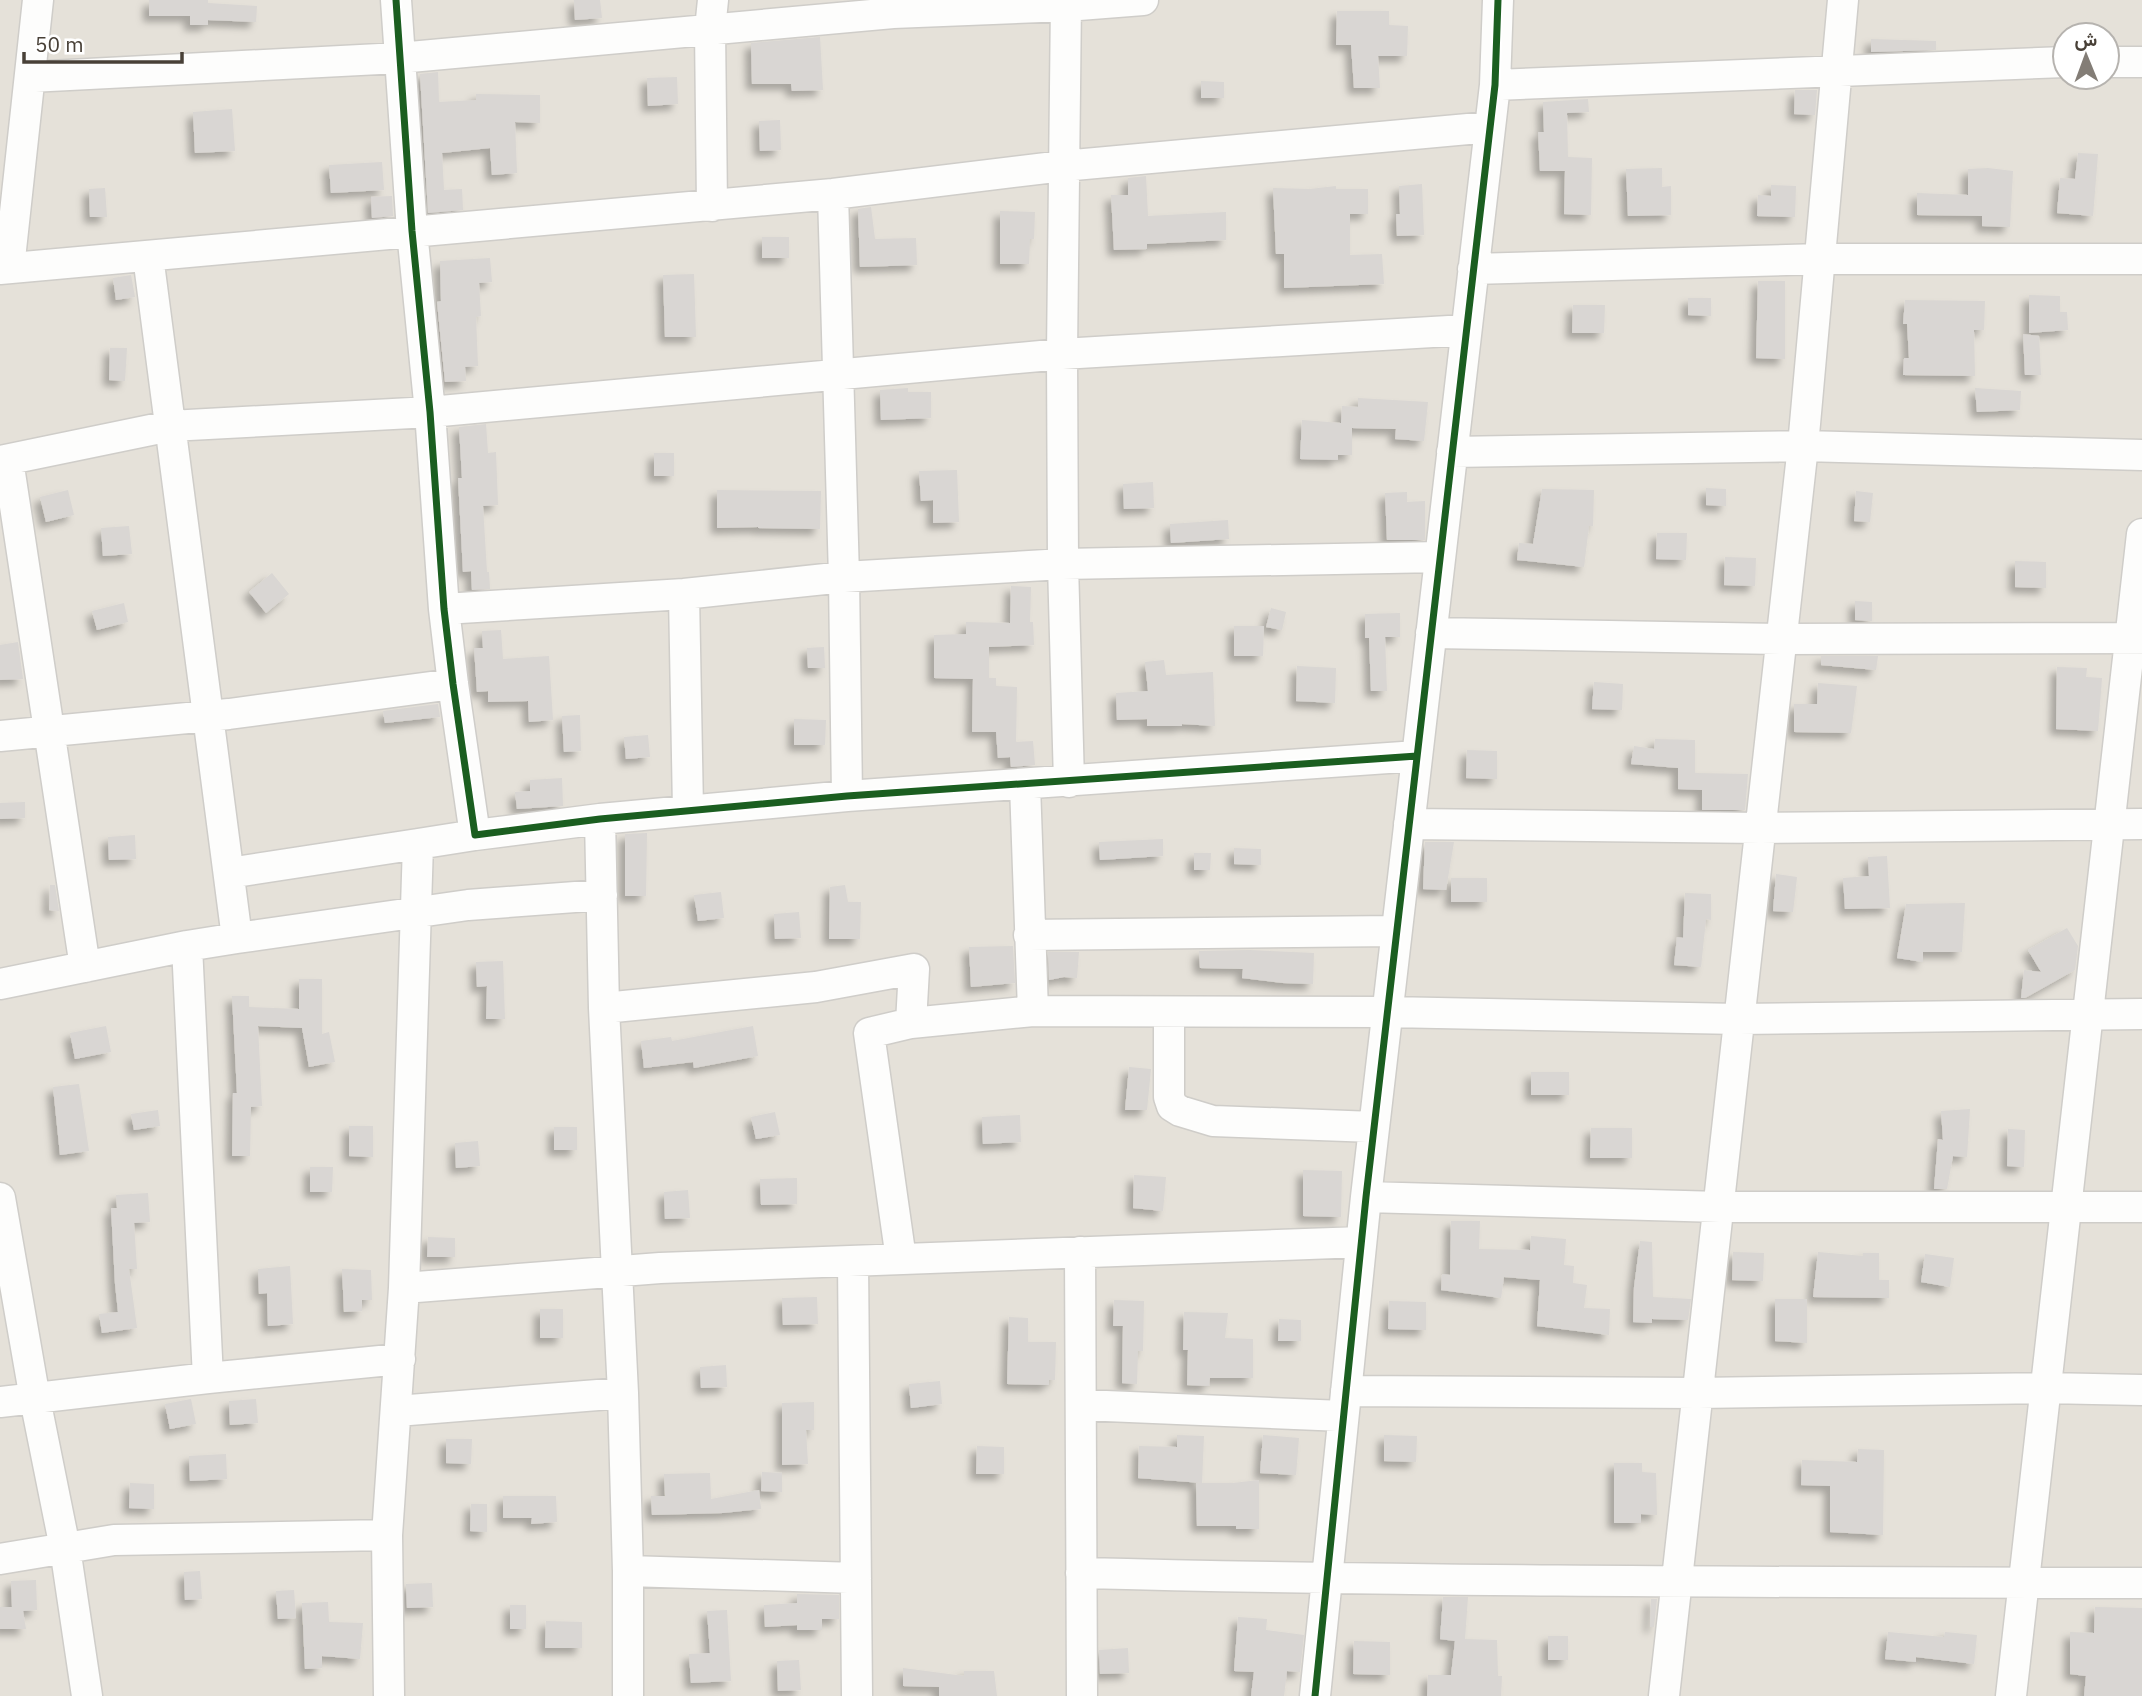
<svg xmlns="http://www.w3.org/2000/svg" width="2142" height="1696" viewBox="0 0 2142 1696" font-family="'IBM Plex Sans',Vazirmatn,sans-serif">
	<style>
		.residential { fill: #e5e1d9; fill-rule: evenodd }
		.building { fill: #d9d6d3; filter: url(#shadow) }
		.lines { fill: none; stroke-linecap: round; stroke-linejoin: round }
		.minor-casing { stroke: #cfcdc9; stroke-width: 33 }
		.minor { stroke: #fdfdfc; stroke-width: 30 }
		.cycleway-casing { stroke: #fff; stroke-width: 11 }
		.cycleway { stroke: #1b5e20; stroke-width: 7 }
	</style>
	<defs>
		<filter id="shadow"><feDropShadow dx="-6" dy="6" stdDeviation="3.5" flood-color="#0004"/></filter>
	</defs>
	<rect width="100%" height="100%" fill="#f1efec"/>
	<!-- residential -->
	<path class="residential" d="M0,0H2142V1696H0ZM2065,35H2107V77H2065Z"/>
	<!-- building -->
	<path class="building" d="M149,0H208V3L257,6L256,22L208,20V25H190V16H149Z
		M574,0H600L602,18L575,20Z
		M1337,11H1389V25L1408,26L1407,56H1378L1380,88H1354L1351,45H1336Z
		M820,37L823,90L792,91L791,84H752L751,43Z
		M1871,39L1936,41V50L1871,52Z
		M438,72L439,102L476,100V94L540,95V123L515,122L517,173L492,175L490,148L442,153L444,190L462,189L463,210L428,213L420,74Z
		M677,77L678,104L648,106L647,78Z
		M1201,81L1224,82V98H1201Z
		M1795,90H1817L1815,115L1794,114Z
		M1588,99L1589,112L1567,113L1568,157L1592,158L1591,215L1564,214L1565,171H1540L1538,132H1544L1543,102Z
		M232,109L235,151L195,153L193,112Z
		M780,120L781,150L760,151L759,121Z
		M2078,153L2098,154L2093,216L2057,213L2060,178L2075,179Z
		M382,162L384,190L331,193L329,165Z
		M1662,168V187L1671,186V215L1628,216L1626,169Z
		M1988,168L2013,171L2010,227L1982,226V216L1917,215V193L1968,195V169Z
		M1146,176L1148,216L1226,212V240L1147,244V249L1114,250L1111,195H1128V178Z
		M1422,184L1424,235L1397,236L1396,214H1400L1399,186Z
		M1771,185L1796,186L1795,217L1757,216L1758,195L1771,196Z
		M1336,186V189H1368V214H1350V255L1382,254L1384,284L1284,288V254H1276L1273,188L1310,189Z
		M105,188L107,217H90L89,189Z
		M392,196L393,216L372,218L371,197Z
		M871,207L875,239L916,238L917,265L860,267L858,209Z
		M1000,211L1035,212L1034,239H1030L1029,264H1000Z
		M762,237H789V258H762Z
		M490,258L492,282L479,283L481,316L476,317L478,366L465,367L466,381L445,382L437,302L441,301L440,261Z
		M694,274L696,337H665L663,275Z
		M131,275L135,297L116,300L113,278Z
		M1758,281H1785V359L1756,358Z
		M2029,295L2060,296V312H2067L2068,330L2029,333Z
		M1688,298H1711V316L1688,315Z
		M1905,300L1985,301L1984,330H1974L1975,376L1903,375L1904,358H1909L1907,324H1903Z
		M1573,305H1605L1604,333H1572Z
		M2023,334L2039,336L2041,375H2025Z
		M110,348H127L125,381L109,380Z
		M908,388V392H931V418L881,420L880,390Z
		M1975,388L2021,391L2020,410L1977,412Z
		M1358,398L1428,402L1424,441L1395,439L1396,429L1352,428V455H1338V460L1300,459L1302,420L1341,423L1342,406L1358,407Z
		M486,424L488,453L496,452L498,505L483,506L487,572H489L490,589L472,590L471,571L463,572L458,478H462L459,427Z
		M654,453H674V476H654Z
		M957,470L959,522L933,523V500L921,501L919,471Z
		M1153,482L1154,508L1124,509L1123,484Z
		M1706,488L1726,489V506L1706,505Z
		M1542,489L1594,490L1593,526H1589L1584,567L1517,560L1519,543L1533,544Z
		M68,490L74,515L46,522L40,497Z
		M717,490L821,491L820,529L758,528V527L717,528Z
		M1856,491L1873,493L1870,522L1854,521Z
		M1407,492V502L1425,501V540H1387L1385,493Z
		M1228,520L1229,539L1171,543L1170,524Z
		M129,526L132,554L103,556L101,528Z
		M1657,533H1687L1686,560L1656,559Z
		M1725,557L1756,558L1755,586L1724,585Z
		M2015,561L2046,562V588L2015,587Z
		M272,573L289,594L266,613L249,592Z
		M1011,586L1031,587L1030,622H1033L1034,645L989,647V678H996V686L1017,687L1016,742L1033,741L1035,765L1011,767L1010,757L998,758L996,732H972L973,679L934,678V635L966,634V622L1010,623Z
		M1855,601L1872,602V621L1855,620Z
		M124,603L128,622L97,630L92,611Z
		M1271,608L1286,612L1282,630L1266,627Z
		M1400,613V637H1385L1387,691H1371L1369,638H1365V614Z
		M1234,626H1264L1263,656H1234Z
		M501,630L503,659L549,656L553,720L529,722L528,701L488,702V691L477,692L474,648H483L482,631Z
		M18,642L23,679L0,680V645Z
		M824,647L825,668H808L807,648Z
		M1821,656H1878L1876,670L1821,665Z
		M1164,660L1166,675L1213,672L1215,726L1182,724V726H1147V719L1117,720L1116,693L1148,691L1145,662Z
		M1297,666L1336,668L1335,703L1296,701Z
		M2057,667L2087,668L2086,677L2102,678L2098,731L2056,729Z
		M1594,682L1623,684L1622,710L1592,709Z
		M1818,683L1857,686L1851,733L1794,732V704H1817Z
		M438,704L440,717L385,723L383,711Z
		M580,715L581,751L564,752L562,716Z
		M794,719L826,720L825,745H794Z
		M648,735L650,757L626,759L624,737Z
		M1655,739L1695,740V773L1748,774L1745,810H1702V790L1678,789V768L1631,764L1634,746L1654,749Z
		M1467,750L1497,751V779L1466,778Z
		M562,778L563,806L517,809L515,792L530,791V780Z
		M25,802V818L0,819V803Z
		M647,833L646,896H625V834Z
		M135,835L136,859L109,860L108,837Z
		M1163,839V856L1100,860L1099,842Z
		M1425,842H1454L1446,890L1423,889Z
		M1234,848L1261,849V865L1234,864Z
		M1194,853H1211L1210,870H1194Z
		M1887,856L1890,908L1845,909L1843,878L1869,876L1868,857Z
		M1776,874L1797,877L1793,912L1773,911Z
		M1451,878H1487V902H1451Z
		M50,885H55L59,911L49,910Z
		M845,885L848,902H861L860,939H829L830,887Z
		M721,892L724,918L698,921L694,895Z
		M1685,893L1711,894V920L1706,919L1701,967L1674,965L1677,937L1683,938Z
		M1965,903L1962,952H1923V962L1897,958L1906,904Z
		M799,912L801,938L775,939L774,914Z
		M2067,928L2078,946L2075,970L2025,998H2021L2024,970L2041,972L2028,950Z
		M1013,946L1015,983L971,987L969,947Z
		M1250,950L1314,953L1313,984L1283,983L1242,978L1243,969L1200,968L1199,951Z
		M1048,952H1079L1077,978L1064,977L1049,980Z
		M503,961L505,1019H486L487,986L477,987L476,962Z
		M299,979H322V1034L329,1032L335,1062L309,1067L302,1028L258,1026L262,1106L251,1107L250,1156H232L233,1093H237L232,996H249V1007L299,1009Z
		M106,1026L111,1052L75,1059L70,1033Z
		M753,1026L758,1056L694,1068L693,1062L644,1068L641,1041L671,1037L672,1041Z
		M1129,1067L1151,1069L1147,1110H1125Z
		M1531,1072H1569V1095H1531Z
		M79,1084L89,1151L60,1155L53,1087Z
		M1970,1109L1967,1157L1953,1156L1947,1189H1934L1938,1139L1943,1140L1941,1111Z
		M158,1110L160,1126L134,1130L131,1114Z
		M775,1112L780,1135L756,1139L751,1117Z
		M1020,1115L1021,1142L983,1144L982,1117Z
		M349,1126H373V1157L349,1156Z
		M554,1127H577V1150H554Z
		M1591,1128H1632V1158H1590Z
		M2008,1129L2025,1130L2024,1167L2007,1166Z
		M478,1141L480,1166L456,1168L455,1143Z
		M310,1167H333L332,1192H310Z
		M1303,1170L1342,1171L1341,1217L1303,1216Z
		M1134,1175L1166,1177L1163,1211L1133,1208Z
		M797,1178V1204L761,1205L760,1179Z
		M688,1190L690,1218L665,1219L664,1192Z
		M148,1193L150,1222L134,1223L137,1269H129L137,1328L102,1333L99,1314L118,1312L115,1284L111,1208H117L116,1195Z
		M1451,1221H1480L1479,1249L1530,1250L1531,1236L1566,1239L1564,1265L1574,1266L1573,1283L1587,1285L1584,1308L1610,1309L1609,1335L1537,1326L1540,1280L1504,1277L1501,1298L1441,1290L1442,1274L1450,1275Z
		M428,1237L455,1238V1257H427Z
		M1640,1241L1652,1242L1653,1297L1691,1299L1688,1320L1652,1319V1323L1633,1322L1634,1287Z
		M1733,1252L1764,1253L1763,1281L1732,1280Z
		M1818,1252L1863,1256V1253H1879V1280H1889V1298L1813,1297Z
		M1925,1254L1954,1258L1950,1287L1921,1282Z
		M290,1266L293,1324L268,1326L267,1293L259,1294L258,1269Z
		M342,1269L371,1270L372,1300H362V1311L344,1312Z
		M817,1297L818,1324L783,1325L782,1298Z
		M1775,1299H1807V1343L1775,1341Z
		M1114,1300L1144,1301L1143,1351H1138L1137,1384L1122,1383L1123,1326H1113Z
		M1389,1301L1426,1302V1330L1388,1329Z
		M540,1309H563V1338H540Z
		M1184,1312L1228,1313L1225,1338L1253,1339V1378H1210L1209,1386L1187,1385L1188,1350H1183Z
		M1009,1317L1028,1318V1342H1056L1055,1380H1049V1385L1007,1384Z
		M1279,1319L1301,1320V1341H1278Z
		M726,1365L727,1387L701,1388L700,1367Z
		M940,1381L942,1404L911,1408L909,1384Z
		M191,1399L196,1424L170,1429L165,1404Z
		M256,1399L258,1423L230,1425L229,1401Z
		M814,1402V1430H806L808,1464L782,1465V1403Z
		M1177,1435L1204,1436L1202,1483H1233L1259,1480V1529H1236V1526H1197L1196,1483H1202L1138,1478L1139,1446L1177,1447Z
		M1263,1435L1299,1438L1296,1475L1260,1473Z
		M1384,1435L1417,1436L1416,1462L1384,1461Z
		M446,1439H472L471,1464L446,1463Z
		M977,1446L1004,1447V1474H976Z
		M1858,1449L1884,1450L1883,1535L1830,1532V1486L1801,1485L1802,1460L1857,1462Z
		M226,1454L227,1479L190,1481L189,1456Z
		M1614,1463H1642V1472L1656,1473L1657,1515L1641,1514V1523H1614Z
		M762,1472L782,1473V1492L761,1491Z
		M710,1473L711,1499L759,1490L761,1509L723,1513L652,1515L651,1496H665L664,1474Z
		M130,1483L154,1484V1509L129,1508Z
		M503,1496H556L557,1522L531,1524L532,1518H503Z
		M471,1504H487V1532L470,1531Z
		M200,1571L202,1599L185,1600L184,1572Z
		M36,1580L37,1610L23,1611L26,1629H0V1607H12L11,1581Z
		M432,1583L433,1607L407,1608L406,1584Z
		M294,1590L296,1618L278,1619L276,1591Z
		M797,1594L839,1595V1619H822V1630H797V1625L765,1627L764,1605L797,1603Z
		M1443,1597H1468L1465,1639L1497,1640L1498,1676H1502L1501,1696H1427L1428,1675H1451L1455,1641L1440,1639Z
		M1651,1599H1657L1654,1627H1650Z
		M328,1602L329,1622L363,1623L360,1659L322,1656V1668L305,1669L302,1603Z
		M510,1605H526V1629H510Z
		M2095,1607L2142,1608V1696H2084L2086,1676L2070,1674V1632L2094,1633Z
		M727,1610L731,1681L691,1683L689,1654L710,1653L707,1611Z
		M1238,1617L1267,1619L1266,1630L1304,1635L1300,1672L1287,1671L1284,1696H1251L1254,1672L1234,1671Z
		M546,1621L582,1622V1648H545Z
		M1888,1632L1944,1637L1945,1632L1977,1635L1974,1664L1916,1657V1662L1885,1659Z
		M1548,1636H1568V1660H1548Z
		M1354,1641L1390,1642V1675L1353,1674Z
		M1128,1648L1129,1673L1100,1674L1099,1650Z
		M799,1660L801,1690L778,1691L777,1661Z
		M903,1668L964,1676V1671H994L997,1696H939V1687L903,1686Z"/>
	<g class="lines">
		<!-- minor casing -->
		<g class="minor-casing">
			<path id="minor" d="M396,0L412,231L430,412L444,609L453,684L475,835L600,819L847,796L1417,756
				M1066,0L1062,354L1063,564L1069,782
				M2107,62H2142
				M30,77L399,58L893,13L1066,6L1143,0
				M1495,85L2065,62
				M833,194L844,577L847,796
				M712,206L710,29L713,0
				M148,256L237,938
				M9,268L38,0
				M0,269L833,194L1063,166L1490,127
				M1473,269L1821,259H2142
				M1452,452L1803,446L2142,455
				M8,460L85,967
				M0,461L170,426L430,412L1062,354L1466,330
				M684,594L688,810
				M444,609L684,594L844,577L1063,564L1440,557
				M1431,633L1783,639L2142,638
				M0,736L229,714L453,684
				M1025,785L1033,1011
				M600,819L604,1008L623,1393L628,1571V1696
				M1409,824L1761,828L2142,824
				M229,873L418,844
				M1029,935L1396,931
				M187,946L208,1378
				M0,984L187,946L237,938L468,905L602,895
				M604,1008L816,987L914,969L911,1023L1033,1011L1387,1012L1739,1019L2142,1014
				M1169,1012V1097L1172,1106L1180,1111L1213,1121L1374,1127
				M1366,1197L1720,1207H2142
				M0,1198L35,1399L65,1548L87,1696
				M1080,1252L1082,1696
				M901,1259L869,1033L911,1023
				M853,1262L857,1696
				M404,1288L660,1268L1361,1242
				M1346,1391L1698,1393L2045,1388L2142,1390
				M0,1402L208,1378L400,1359
				M1082,1405L1343,1416
				M397,1411L623,1393
				M0,1559L114,1540L387,1535
				M628,1571L856,1578
				M1081,1573C1434,1582 1788,1582 2142,1583
				M389,1696L387,1535L404,1288L418,844L475,835
				M1315,1696L1366,1197L1495,85L1498,0
				M1664,1696L1803,446L1843,0
				M2011,1696L2142,534"/>
		</g>
		<!-- minor -->
		<use href="#minor" class="minor"/>
		<!-- cycleway casing -->
		<g class="cycleway-casing">
			<path id="cycleway" d="M396,0L412,231L430,412L444,609L453,684L475,835L600,819L847,796L1417,756
				M1315,1696L1366,1197L1495,85L1498,0"/>
		</g>
		<!-- cycleway -->
		<use href="#cycleway" class="cycleway"/>
	</g>
	<!-- north arrow -->
	<g transform="translate(2086 56) rotate(359)"><circle r="33" fill="#ffffff" stroke="#b6b3af" stroke-width="2"/>
	<path d="M0-5L12 26L0 18L-12 26Z" fill="#837d76"/>
	<text y="-10" font-size="19" font-weight="bold" text-anchor="middle" fill="#484037">ش</text>
	</g>
	<!-- scale -->
	<path d="M24 52v10h158v-10" fill="none" stroke="#484037" stroke-width="3.5"/>
	<text x="35" y="52" font-size="21" fill="#484037" stroke="#ffffff" stroke-width="5" paint-order="stroke">50 m</text>
</svg>
